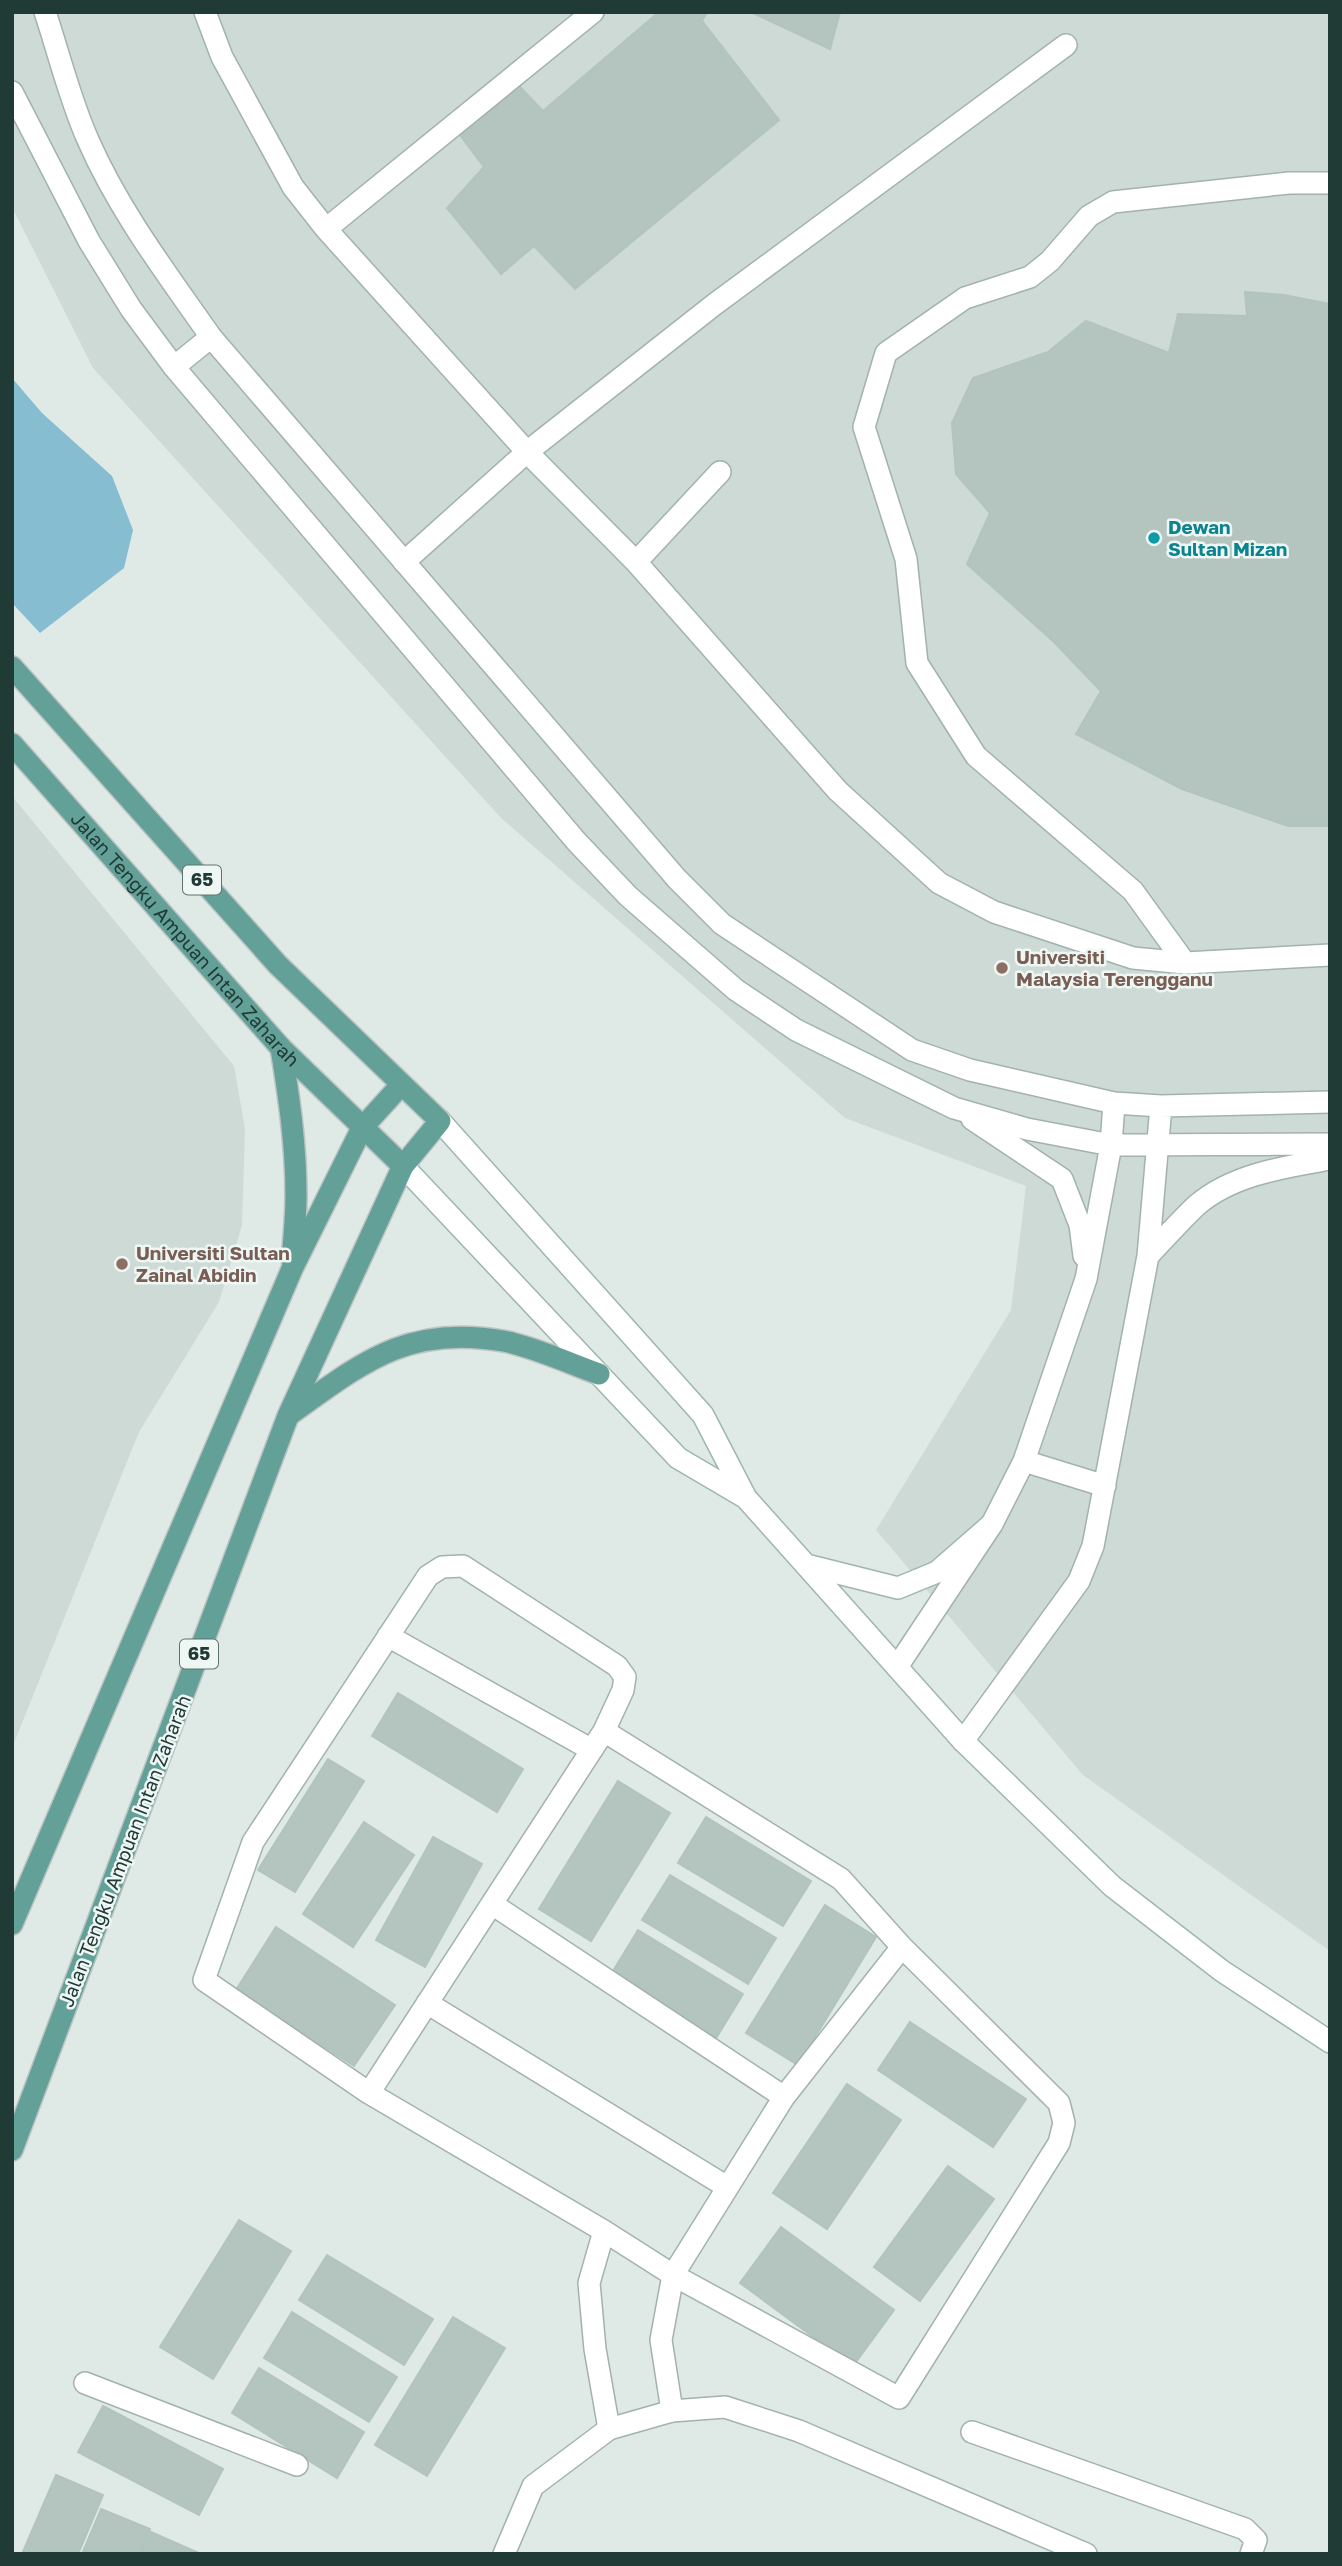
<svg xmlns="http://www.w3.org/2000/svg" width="1342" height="2566" viewBox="0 0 1342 2566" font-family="'Golos Text',sans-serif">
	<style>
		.built { fill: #cddad6 }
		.water { fill: #86bdd0 }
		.building { fill: #b4c5c0; stroke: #b2c4be; stroke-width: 2 }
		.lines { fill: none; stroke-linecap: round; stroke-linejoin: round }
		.service-casing { stroke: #a2b2ae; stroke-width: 24 }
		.minor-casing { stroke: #a2b2ae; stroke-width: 24 }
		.secondary-casing { stroke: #9eb6b0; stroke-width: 24 }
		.primary-casing { stroke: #bcc4c3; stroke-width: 24 }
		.service { stroke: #fff; stroke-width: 21 }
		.minor { stroke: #fff; stroke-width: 21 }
		.secondary { stroke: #fff; stroke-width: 21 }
		.primary { stroke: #63a097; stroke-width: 21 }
		.culture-dot { fill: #0f9aa8; stroke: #eff7f4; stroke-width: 2.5 }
		.education-dot { fill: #8d6e63; stroke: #eff7f4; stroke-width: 2.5 }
		.labels { text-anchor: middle; stroke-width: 5; stroke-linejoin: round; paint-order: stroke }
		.shield { fill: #eff7f4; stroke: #5e736f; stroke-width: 2 }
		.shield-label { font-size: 18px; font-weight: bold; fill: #203a36 }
		.culture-label { font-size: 19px; font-weight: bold; fill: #0d838f; stroke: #eff7f4; text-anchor: start }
		.street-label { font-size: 19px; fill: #203a36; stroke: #eff7f4 }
		.education-label { font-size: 19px; font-weight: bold; fill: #785e54; stroke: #eff7f4; text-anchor: start }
	</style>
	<rect width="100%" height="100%" fill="#dfeae6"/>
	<!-- built -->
	<path class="built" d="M12,12H1330V1951L1083,1775L876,1530L1011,1310L1026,1186L845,1118L501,818L93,368L12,207Z
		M12,796L234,1066L245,1129L242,1225L219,1302L139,1432L12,1748Z"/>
	<!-- water -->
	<path class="water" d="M12,378L42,413L112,476L133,530L124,568L40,633L12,603Z"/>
	<!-- building -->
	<path class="building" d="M659,12H707L702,21L779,120L575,289L534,246L501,274L447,208L484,167L460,135L518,85L543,111Z
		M751,12H840L830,49Z
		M1245,292L1284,295L1330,304V826H1288L1182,789L1076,734L1101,691L1054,642L967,564L990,513L956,474L952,423L973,378L1048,352L1086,321L1169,353L1178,314L1247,316Z
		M398,1693L523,1769L497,1812L372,1736Z
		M328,1759L364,1781L295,1892L258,1870Z
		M618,1781L670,1813L591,1941L539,1909Z
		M706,1817L811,1881L783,1926L678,1863Z
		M364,1822L414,1855L353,1947L303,1914Z
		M433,1837L482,1864L425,1967L376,1940Z
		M670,1875L776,1938L748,1984L642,1920Z
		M825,1905L876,1937L798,2065L746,2033Z
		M276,1927L395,2005L354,2066L236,1990Z
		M638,1930L743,1994L715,2040L610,1976Z
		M910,2022L1026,2099L993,2147L878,2070Z
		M847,2084L901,2120L827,2229L773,2193Z
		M948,2166L994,2199L920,2301L874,2267Z
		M239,2220L291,2251L213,2379L160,2347Z
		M781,2227L894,2310L853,2366L740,2283Z
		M327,2255L433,2319L404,2365L299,2300Z
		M292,2312L397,2377L369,2422L264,2358Z
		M453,2317L505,2348L427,2476L375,2445Z
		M259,2368L364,2432L337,2478L232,2413Z
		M103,2406L223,2469L199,2515L78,2452Z
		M56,2475L103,2495L78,2554H22Z
		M101,2509L150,2529L139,2554H82Z
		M151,2532L201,2554H141Z"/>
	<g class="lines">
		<!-- service casing -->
		<g class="service-casing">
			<path id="service" d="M205,12L222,57L293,187L326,229L527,452L404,562
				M1066,45L715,304L527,452L636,562L838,791L939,883L994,912L1133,958L1185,963L1330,955
				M326,229L593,12
				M174,367L211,337
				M636,562L720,472
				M1185,963L1133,891L976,756L917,663L906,559L864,427L886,353L965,298L1030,277L1050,261L1089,216L1113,202L1289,183H1330
				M463,1566L617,1666L625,1677L623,1690L604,1731L841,1879L902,1947L1059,2103L1064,2123L1059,2143L899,2398L673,2275L604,2231L369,2093L204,1980L253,1842L428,1576L442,1567Z
				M388,1636L592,1750
				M492,1904L784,2097
				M427,2003L727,2187
				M369,2093L604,1731
				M604,2231L589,2283L595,2349L609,2429
				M85,2383L297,2465
				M672,2411L661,2340L673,2275L784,2097L902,1947
				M972,2432L1245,2529L1256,2540L1251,2554"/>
		</g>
		<!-- minor casing -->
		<g class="minor-casing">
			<path id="minor" d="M45,12C59,54 70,100 88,140C119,211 167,274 211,337L677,879L722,924L912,1050L970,1070L1114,1103L1161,1106L1330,1102
				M12,92L89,241L131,309L174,367L576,841L628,896L736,990L796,1030L954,1108L1027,1129L1111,1145L1330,1144
				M972,1119L1062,1179L1080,1225L1084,1256
				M1148,1256C1164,1239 1180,1221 1197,1205C1233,1174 1285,1167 1330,1159
				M1024,1461L1105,1486
				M897,1667L992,1524L1024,1461L1086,1279L1111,1145L1114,1103
				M963,1741L1079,1581L1093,1546L1148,1256L1161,1106
				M504,2554L533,2486L609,2429L672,2411L725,2407L799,2431L1086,2554"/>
		</g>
		<!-- secondary casing -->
		<g class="secondary-casing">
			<path id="secondary" d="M440,1121L703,1415L746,1498L963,1741L1112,1886L1222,1971L1330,2042
				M403,1166L678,1458L746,1498
				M806,1565L898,1588L937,1572L992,1524"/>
		</g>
		<!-- primary casing -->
		<g class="primary-casing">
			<g id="primary">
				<path d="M12,667L278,965L440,1121L403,1166L288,1416L12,2150"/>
				<path id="s1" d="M12,744L281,1048L403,1166"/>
				<path d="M281,1048C289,1097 296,1145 296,1195C296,1216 294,1238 292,1260"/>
				<path d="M289,1415C362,1363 407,1324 503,1341C531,1346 571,1364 599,1374"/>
				<path d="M12,1924L292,1269L362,1128L401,1085"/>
			</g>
		</g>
		<!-- service -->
		<use href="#service" class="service"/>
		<!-- minor -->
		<use href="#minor" class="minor"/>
		<!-- secondary -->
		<use href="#secondary" class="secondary"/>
		<!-- primary -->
		<use href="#primary" class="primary"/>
	</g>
	<!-- markers -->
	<circle class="culture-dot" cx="1154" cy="538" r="7"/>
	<g class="education-dot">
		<circle cx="1002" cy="968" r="7"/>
		<circle cx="122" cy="1264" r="7"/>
	</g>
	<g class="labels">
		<!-- shield labels -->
		<g class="shield">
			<rect x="183" y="865.5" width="38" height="29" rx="5"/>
			<rect x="180" y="1639.5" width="38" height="29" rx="5"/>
		</g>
		<g class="shield-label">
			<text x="202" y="886">65</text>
			<text x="199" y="1660">65</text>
		</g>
		<!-- culture labels -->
		<g class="culture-label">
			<text x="1168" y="534">Dewan<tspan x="1168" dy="22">Sultan Mizan</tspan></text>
		</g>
		<!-- street labels -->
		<g class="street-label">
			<text dy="7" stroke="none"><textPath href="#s1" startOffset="261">Jalan Tengku Ampuan Intan Zaharah</textPath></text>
			<text transform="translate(125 1851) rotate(-69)" y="7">Jalan Tengku Ampuan Intan Zaharah</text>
		</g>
		<!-- education labels -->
		<g class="education-label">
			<text x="1016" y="964">Universiti<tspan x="1016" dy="22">Malaysia Terengganu</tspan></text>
			<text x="136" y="1260">Universiti Sultan<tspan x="136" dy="22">Zainal Abidin</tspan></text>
		</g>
	</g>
	<!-- border -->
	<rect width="1342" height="2566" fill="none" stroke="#203a36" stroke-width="28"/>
</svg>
